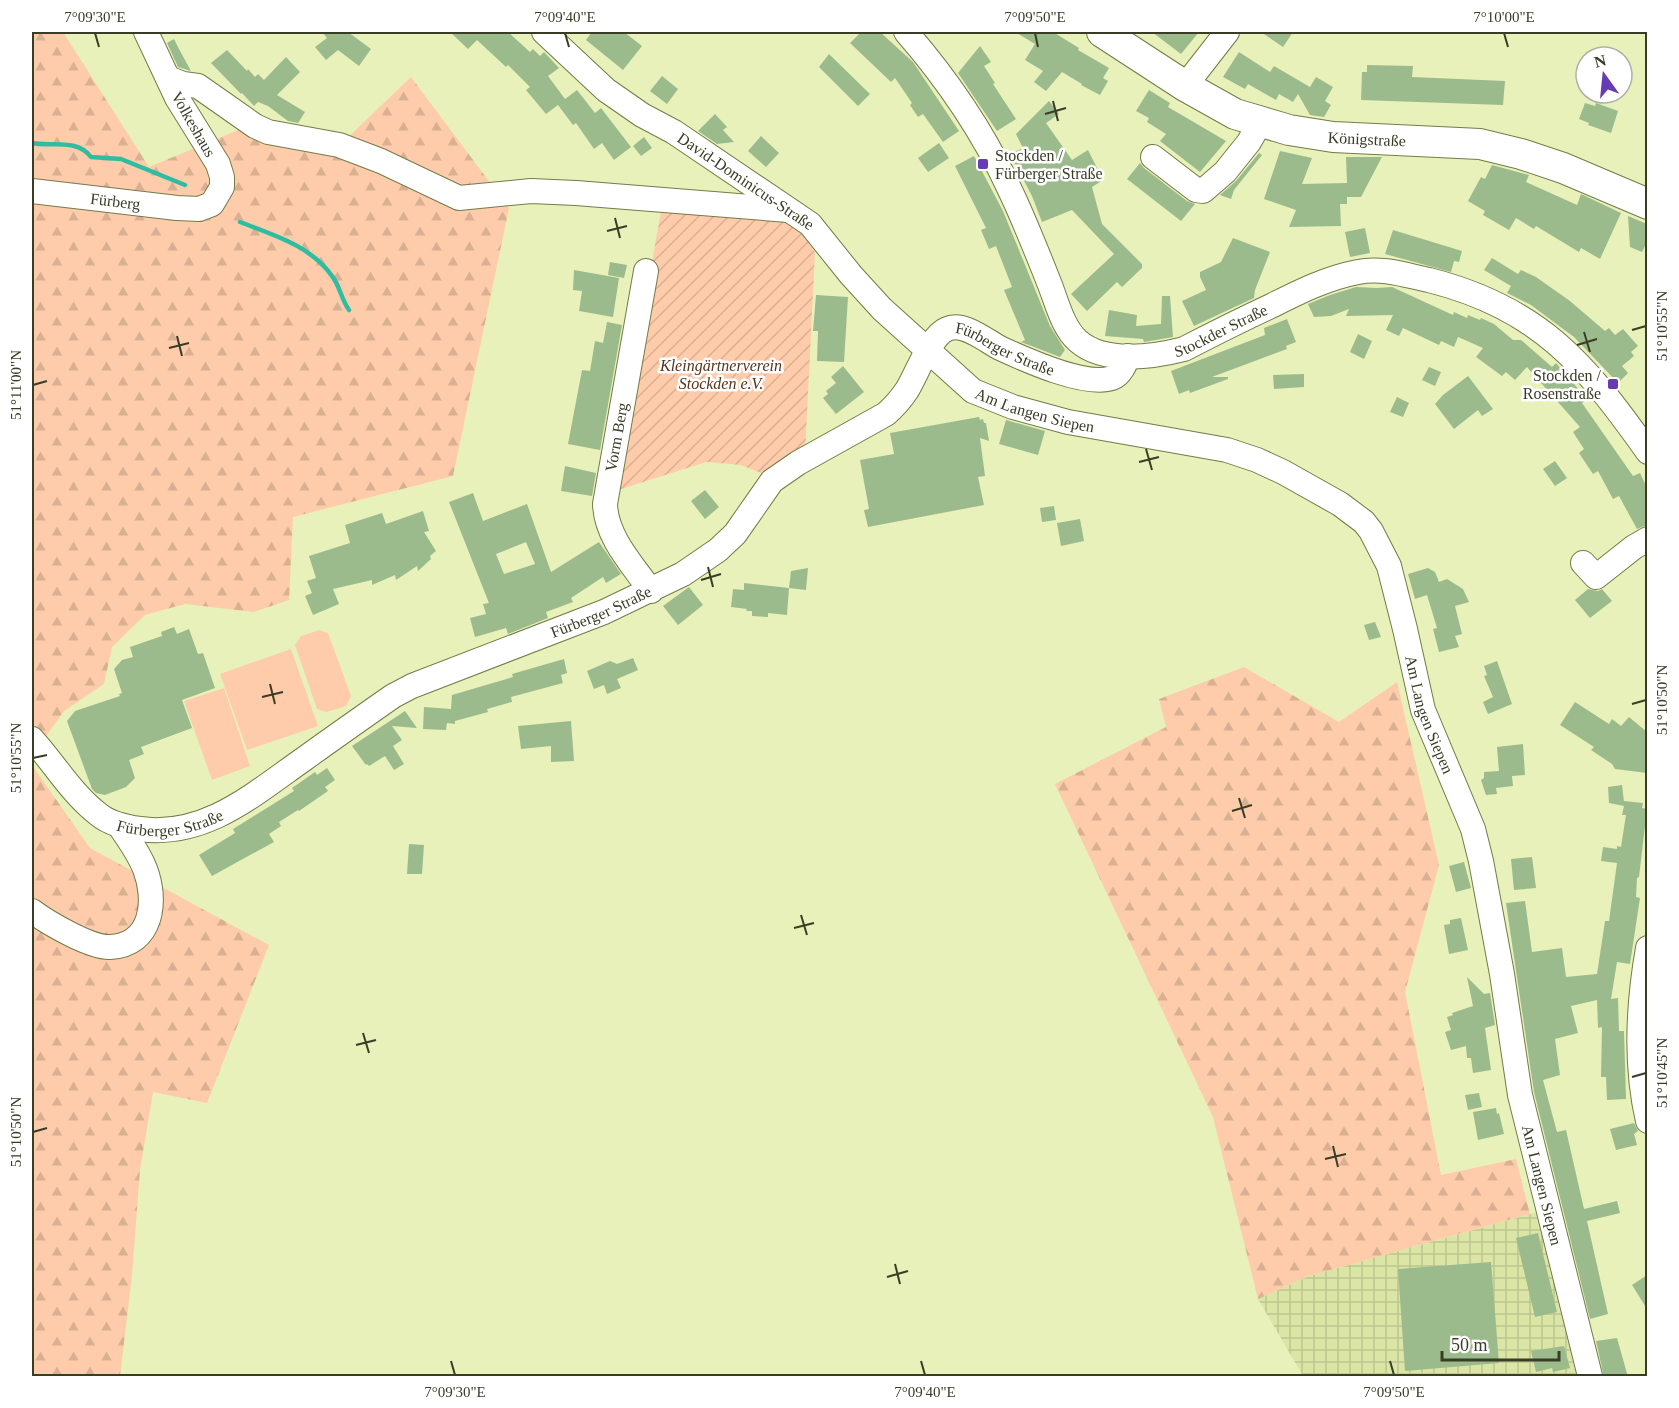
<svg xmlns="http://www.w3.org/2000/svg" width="1679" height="1408" viewBox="0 0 1679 1408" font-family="Georgia,serif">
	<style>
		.industrial { fill: url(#industrial-grid) }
		.forest { fill: url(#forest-firs) }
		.garden { fill: url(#garden-furrows) }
		.pitch { fill: #feccab }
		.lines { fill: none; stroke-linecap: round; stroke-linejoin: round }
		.stream { stroke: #2ebda0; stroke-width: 4.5 }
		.building { fill: #9cbb8c; fill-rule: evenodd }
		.minor-casing { stroke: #747b47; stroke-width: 26 }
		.major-casing { stroke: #747b47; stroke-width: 32 }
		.minor { stroke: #fff; stroke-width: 24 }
		.major { stroke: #fff; stroke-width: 30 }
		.ticks { fill: none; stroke: #393d26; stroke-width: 2 }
		.poi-dot { fill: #663bb3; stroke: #fff; stroke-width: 2 }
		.labels { text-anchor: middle; stroke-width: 5; stroke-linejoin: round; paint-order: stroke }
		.street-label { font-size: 16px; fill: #393d26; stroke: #fff }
		.poi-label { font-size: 16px; fill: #393d26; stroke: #fff; text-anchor: start }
		.park-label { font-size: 16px; font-style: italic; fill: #56341b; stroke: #fff }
		.neatline { fill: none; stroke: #393d26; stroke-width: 2 }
		.ticks-label { font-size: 15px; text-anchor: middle; fill: #393d26 }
	</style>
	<defs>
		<pattern id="industrial-grid" width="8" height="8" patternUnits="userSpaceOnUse" patternTransform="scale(1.5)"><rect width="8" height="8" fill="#dbe5a5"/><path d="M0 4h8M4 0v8" fill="none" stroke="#bdc58e"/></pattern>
		<pattern id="forest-firs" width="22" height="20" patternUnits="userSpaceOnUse" patternTransform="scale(1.5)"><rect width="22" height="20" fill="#feccab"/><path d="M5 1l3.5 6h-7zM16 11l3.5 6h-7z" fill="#dab093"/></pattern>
		<pattern id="garden-furrows" width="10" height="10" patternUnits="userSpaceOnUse" patternTransform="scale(1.5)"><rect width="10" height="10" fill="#feccab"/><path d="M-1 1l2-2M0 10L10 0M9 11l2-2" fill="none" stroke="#dab093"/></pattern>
	</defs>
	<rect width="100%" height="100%" fill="#e8f1b9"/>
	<!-- industrial -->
	<path class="industrial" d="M1541,1211L1582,1376H1303L1258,1299L1309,1276Z"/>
	<!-- forest -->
	<path class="forest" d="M32,32H63L149,167L248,126L340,145L411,77L509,208L453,476L293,517L289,600L254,612L185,604L145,615L112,647L104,684L64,711L32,756Z
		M1244,667L1339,722L1397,682L1439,865L1405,992L1441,1175L1516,1159L1530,1214L1309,1276L1258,1299L1213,1117L1055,784L1166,727L1159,699Z
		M32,765L90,848L269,945L207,1103L153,1092L140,1170L132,1275L120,1376H32Z"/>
	<!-- garden -->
	<path class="garden" d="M662,205L789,216L815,252L805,454L771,477L741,465L706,462L612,492Z"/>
	<!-- pitch -->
	<path class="pitch" d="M319,630L328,633L351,696L346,706L327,712L317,709L295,645L301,636Z
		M291,649L318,726L247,750L220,674Z
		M224,688L250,766L212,780L184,701Z"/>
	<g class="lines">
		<!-- stream -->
		<path class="stream" d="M32,143C51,147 77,138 91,157L121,159L185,185
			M240,222C273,235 310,245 332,276C340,286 341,299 349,310"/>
	</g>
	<!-- building -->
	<path class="building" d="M322,32H348L371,49L359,66L338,50L326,60L315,47L327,38Z
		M450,32H508L530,52L533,49L540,56L544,52L559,68L548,76L565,99L577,90L595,113L601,108L631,147L614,160L602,143L594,149L576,123L573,125L558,105L546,114L526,90L530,87L508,65L506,67L477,40L468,49Z
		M592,32H624L642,46L623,70L586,40Z
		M861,32H880L913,62L959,131L943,142L923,114L918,117L910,105L912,103L895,78L891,82L850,43Z
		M1015,32H1053L1079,48L1078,50L1109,68L1103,78L1108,81L1100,95L1081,85L1082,84L1062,72L1046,91L1034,82L1043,71L1025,60L1035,44Z
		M1152,32H1199L1181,54Z
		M1261,32H1293L1283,47Z
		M174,39L179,49L191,71L178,67L167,43Z
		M980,46L991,62L984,66L995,83L993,84L1016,119L997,131L958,73Z
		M227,50L247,71L248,69L255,77L258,74L264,80L286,57L300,72L277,95L305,112L298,123L288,121L268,106L258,102L254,106L242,93L241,94L211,63Z
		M1239,52L1270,72L1274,66L1310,87L1316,77L1333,87L1325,101L1331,105L1324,117L1310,115L1298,94L1293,102L1279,94L1276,100L1248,84L1245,89L1223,77Z
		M829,54L870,94L858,106L819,67Z
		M1367,65L1413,66L1412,77L1505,81L1503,105L1361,100L1362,72H1367Z
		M662,76L678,89L667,104L650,91Z
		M1149,90L1170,103L1168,107L1226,141L1200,172L1160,141L1166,134L1147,122L1149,118L1136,111Z
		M1049,101L1059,114L1046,123L1072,160L1088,150L1103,180L1092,187L1102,224L1142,264V268L1122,287L1117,282L1087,311L1071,294L1114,254L1072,210L1042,222L1032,196L1010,154L1023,148L1016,134Z
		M1585,103L1595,106L1596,103L1618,111L1611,133L1588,125L1589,123L1579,119Z
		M715,114L727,127L723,130L734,142L717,144L698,131Z
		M761,136L779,153L766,167L748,151Z
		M644,137L652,148L641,156L633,146Z
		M939,143L949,158L928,172L918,158Z
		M1280,151L1312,158L1302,184L1347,183L1346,157H1382L1361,197H1347V204H1340L1341,226L1289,227L1296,210L1264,199Z
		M1259,153L1262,155L1234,190L1231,199L1220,195L1236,181Z
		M974,156L1003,211L1050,326L1065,350L1060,357L1021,342L1025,340L1004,290L1012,287L996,246L989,249L981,230L986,228L955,166Z
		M1140,163L1144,168L1187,201L1195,204L1181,221L1127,179Z
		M1492,165L1529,175L1526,182L1577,205L1581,194L1621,213L1600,259L1581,248L1579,252L1536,226L1534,229L1516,218L1509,230L1483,215L1485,211L1468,201L1481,177L1485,179Z
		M1628,216L1647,224V242L1642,252L1630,247Z
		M1365,228L1370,253L1350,257L1345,232Z
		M1393,230L1462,251L1459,262L1454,261L1451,272L1385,254Z
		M1233,238L1270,252L1255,290L1254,298L1194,326L1182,301L1206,290L1200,277V272L1221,262Z
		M1492,258L1518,274L1521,270L1536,277L1570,301L1605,331L1609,328L1615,335L1623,329L1638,346L1631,352L1634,356L1622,366L1628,373L1618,383L1574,337L1531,305L1507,293L1511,286L1484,270Z
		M610,262L627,265L624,278L608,275Z
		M574,270L619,278L613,317L579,311L582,291L573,290Z
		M1356,287L1377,288L1392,287L1453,315L1454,312L1467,318L1468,315L1480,320L1481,318L1494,324L1513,340H1521L1552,367L1556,363L1587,399L1582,403L1633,476L1640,473L1647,488V525L1637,529L1619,496L1613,499L1598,471L1593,474L1579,453L1584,449L1573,432L1580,427L1527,367L1515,380L1506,372L1502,376L1476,357L1483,348L1458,337L1454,347L1441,341L1439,345L1403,328L1399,336L1386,330L1393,315L1346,316L1349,309L1331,316L1314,317L1308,304L1330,295Z
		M816,295L848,297L844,362L817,361L818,331H813Z
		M1162,296H1170L1173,337L1144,342L1143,339L1105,336L1109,310L1137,315L1136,326L1161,324Z
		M1287,319L1296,342L1286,346L1287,349L1212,377H1228V379L1190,393L1189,390L1179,394L1171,371L1265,335L1264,328Z
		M607,322L622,325L600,450L568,444L582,370L590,371L595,341L603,343Z
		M1358,334L1372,341L1364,359L1350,352Z
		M843,366L864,392L836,414L823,398L828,394L826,391L836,383L831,377Z
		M1429,367L1441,372L1435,386L1422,380Z
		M1304,374V387L1274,389L1273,375Z
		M1468,376L1493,409L1482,416L1478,410L1454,429L1435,404L1443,395Z
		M1397,397L1409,403L1403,417L1390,412Z
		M979,417L980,420L983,419L984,423H986L989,441L980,438L985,476L978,477L984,505L868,527L864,510L869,509L860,460L894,454L890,433Z
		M1006,420L1045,431L1038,455L999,444Z
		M1555,461L1567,478L1555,486L1543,469Z
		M565,466L596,473L592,496L561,491Z
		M705,490L719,507L705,519L691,501Z
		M473,493L483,521L527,504L551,572L599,542L621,574L606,583L603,577L571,598L573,602L546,612L548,618L508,634L506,628L475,637L470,618L486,614L483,604L489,603L449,502ZM526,542L535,564L504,574L496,554Z
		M1054,506L1056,520L1042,522L1040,508Z
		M423,511L429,531L424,532L436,551L430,556L431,559L418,571L417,566L396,580L395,575L372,585V580L333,589L339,604L313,615L305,596L312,593L307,581L316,578L309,556L350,543L345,525L382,513L386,524Z
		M1080,519L1084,541L1061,546L1057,523Z
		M808,568L806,590L789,588L791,571Z
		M1428,568L1435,572L1439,582L1447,579L1463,589L1469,602L1455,606L1462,634L1455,636L1459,647L1439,652L1433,629L1437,628L1427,595L1415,599L1408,574Z
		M744,583L789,588L787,615L768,613V617L752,616V611H746L747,609L731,607L733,589L744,590Z
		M689,587L703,605L678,625L663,606Z
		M1588,589L1598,591L1602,589L1612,601L1590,618L1575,600Z
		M1375,622L1381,637L1369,640L1364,625Z
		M174,627L177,634L189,629L198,654L203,653L215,688L182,700L192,728L141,747L144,754L129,760L135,778L126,787L105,795L96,793L92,789L67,721L75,711L120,696L119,694L122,693L114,669L122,660L133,657L130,647L162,636L161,632Z
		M633,658L638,670L617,679L621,688L607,694L604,685L594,689L587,671L610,661L617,664Z
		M564,659L567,673L561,675L563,683L511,697L512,702L487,709L488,712L455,721V724L447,723L446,730L423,729L424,707L451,709L452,695L513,677L512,674Z
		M1497,661L1512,704L1488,714L1483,702L1493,697L1484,676L1487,675L1484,666Z
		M1575,702L1609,724L1612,719L1621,726L1629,717L1647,732V773L1615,769L1612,764L1591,750L1594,747L1560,725Z
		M405,711L417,728L392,726L402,740L393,746L404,764L394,770L385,756L369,766L367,764L366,765L352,746Z
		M571,721L574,761L551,762V746L521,749L518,726Z
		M1523,744L1525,775L1512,776L1513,786L1496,788L1497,794L1486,795L1481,780L1484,778V772L1499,771L1497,747Z
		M327,768L335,780L325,787L328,791L299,811L298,810L279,822L281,826L269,834L274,842L212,876L199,855L235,833L233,829L294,791L292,788L315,772L317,775Z
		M1622,785L1624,802V801L1643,803L1642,808L1647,809L1639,877L1637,878L1636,897L1640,898L1630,964L1617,962L1611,999L1618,998L1619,1031H1624L1626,1099L1607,1100L1606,1077H1601L1602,1027L1598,1028L1597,1000L1571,1006L1578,1033L1555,1039L1560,1075L1543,1080L1557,1132L1566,1130L1584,1209L1617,1201L1620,1213L1587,1221L1608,1314L1590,1319L1534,1092L1506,903L1525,901L1532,952L1562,948L1566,977L1597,974L1605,921H1609L1617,863L1601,861L1603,847L1617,849V846L1621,847L1626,815H1622L1624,806L1609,803L1608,787Z
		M409,844L424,845L422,874H407Z
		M1532,857L1536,888L1514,890L1511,859Z
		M1464,862L1471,888L1456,892L1449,866Z
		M1461,918L1468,950L1449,954L1444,925L1450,924V920Z
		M1467,977L1484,994L1490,993L1495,1025L1485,1028L1491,1070L1473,1073L1471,1058H1467L1466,1046L1451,1050L1445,1032L1451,1030L1447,1017L1453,1015L1452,1013L1473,1006Z
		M1479,1093L1482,1107L1468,1110L1465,1095Z
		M1496,1108L1497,1114L1499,1113L1504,1134L1478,1140L1473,1112Z
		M1634,1123L1638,1131L1634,1134L1637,1145L1616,1150L1610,1129Z
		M1538,1233L1557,1312L1535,1317L1516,1238Z
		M1491,1262L1499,1363L1405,1371L1398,1269Z
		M1647,1275V1309L1632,1285Z
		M1617,1338L1628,1377H1604L1596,1341Z
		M1564,1346L1570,1368L1553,1372L1552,1368L1536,1372L1531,1351Z"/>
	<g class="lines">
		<!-- minor casing -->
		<g class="minor-casing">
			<g id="minor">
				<path id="s1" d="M544,32L606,90L642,115L674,132L810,224L851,275L882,309L973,391L1013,407L1068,422L1227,450L1257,460L1283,472L1340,504L1364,522L1371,531L1389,566L1405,629L1423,710L1473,829L1481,861L1502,974L1520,1095L1590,1376"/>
				<path id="s2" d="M906,32C946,78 983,132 1009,188C1024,219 1037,252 1050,285C1057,303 1063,328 1078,341C1104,364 1153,357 1184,349C1213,334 1243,319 1273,305C1301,291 1327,278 1358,272C1382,267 1405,275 1429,280C1539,308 1585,363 1648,452"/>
				<path d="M168,78L183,84L198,86L255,126L268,132L339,145L381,161L459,198L531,191L576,193L788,210"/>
				<path d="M1185,86L1227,32"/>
				<path d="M1153,157L1196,190L1203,191L1225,172L1249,142L1261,121"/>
				<path id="s3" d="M32,191L177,208L199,209L212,204L222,187V177L218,164L177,98L146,32"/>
				<path d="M646,271L605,504C606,537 632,564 651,591"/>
				<path d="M1583,563L1596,577L1634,547L1648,539"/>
				<path id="s4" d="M32,739C54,763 71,793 98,814C110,824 125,827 140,829C205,838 254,794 304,759C333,738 363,717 393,696L412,686L604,612L683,574L718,550L735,534L772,481L798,463L886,414C894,407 901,399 907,390C917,374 930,336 947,329C964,321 987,342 1002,349C1026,360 1086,387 1112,378C1121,375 1125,364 1128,356"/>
				<path d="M32,911C48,923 91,948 110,947C153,945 157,900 145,869C139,853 128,839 119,825"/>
				<path d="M1648,948C1638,1005 1635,1065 1648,1121"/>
			</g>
		</g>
		<!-- major casing -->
		<g class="major-casing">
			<g id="major">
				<path id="s5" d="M1102,32L1185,86L1235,114L1289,130L1333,137L1480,144L1521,154L1563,168L1648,204"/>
			</g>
		</g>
		<!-- minor -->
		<use href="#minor" class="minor"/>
		<!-- major -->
		<use href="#major" class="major"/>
	</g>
	<!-- ticks -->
	<path class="ticks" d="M95,33L99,47M565,33L569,47M1035,33L1038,47M1504,33L1508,47M1053,101L1058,121M1045,114L1066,108M615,218L620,238M607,231L627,226M1632,330L1646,326M1584,332L1590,352M177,336L182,356M1577,345L1597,339M169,348L189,343M33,385L47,381M1146,449L1152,470M1139,462L1159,457M708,567L713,587M701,580L721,574M270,684L275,704M262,697L283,692M1632,704L1646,700M33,758L47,755M1239,798L1245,818M1232,811L1252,805M801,915L807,935M794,928L814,923M363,1033L369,1053M356,1045L376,1040M1632,1077L1646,1073M33,1132L47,1128M1333,1146L1338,1167M1325,1159L1346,1154M895,1264L900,1284M887,1277L908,1271M451,1361L455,1375M921,1361L925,1375M1390,1361L1394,1375"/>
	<!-- markers -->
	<g class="poi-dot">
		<rect x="977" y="158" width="12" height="12" rx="3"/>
		<rect x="1607" y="378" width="12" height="12" rx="3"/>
	</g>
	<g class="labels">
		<!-- street labels -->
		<g class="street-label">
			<text transform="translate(194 124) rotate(60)" y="6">Volkeshaus</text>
			<text dy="6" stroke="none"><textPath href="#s5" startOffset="291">Königstraße</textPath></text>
			<text dy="6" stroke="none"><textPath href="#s1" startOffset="252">David-Dominicus-Straße</textPath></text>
			<text dy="6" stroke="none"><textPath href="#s3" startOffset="84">Fürberg</textPath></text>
			<text dy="6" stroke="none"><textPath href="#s2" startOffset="507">Stockder Straße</textPath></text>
			<text dy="6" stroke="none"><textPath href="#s4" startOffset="1184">Fürberger Straße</textPath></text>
			<text dy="6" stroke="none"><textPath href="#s1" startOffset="628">Am Langen Siepen</textPath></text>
			<text transform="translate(616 437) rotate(-80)" y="6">Vorm Berg</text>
			<text dy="6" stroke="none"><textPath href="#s4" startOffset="662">Fürberger Straße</textPath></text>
			<text dy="6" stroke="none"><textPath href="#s1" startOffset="1185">Am Langen Siepen</textPath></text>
			<text dy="6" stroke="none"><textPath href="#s4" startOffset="176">Fürberger Straße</textPath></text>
			<text dy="6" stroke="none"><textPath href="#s1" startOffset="1671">Am Langen Siepen</textPath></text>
		</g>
		<!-- poi labels -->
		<g class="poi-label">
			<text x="995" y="161">Stockden /<tspan x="995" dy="18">Fürberger Straße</tspan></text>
			<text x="1601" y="381" text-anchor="end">Stockden /<tspan x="1601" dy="18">Rosenstraße</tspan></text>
		</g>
		<!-- park labels -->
		<g class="park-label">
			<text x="721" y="371">Kleingärtnerverein<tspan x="721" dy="18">Stockden e.V.</tspan></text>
		</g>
	</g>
	<!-- border -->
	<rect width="1679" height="1408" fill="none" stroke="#ffffff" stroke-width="66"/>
	<!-- north arrow -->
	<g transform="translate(1604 75) rotate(345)"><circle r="28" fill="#ffffff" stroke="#b0b1a8" stroke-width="1.5"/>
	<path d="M0-4.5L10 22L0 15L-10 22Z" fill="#663bb3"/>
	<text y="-9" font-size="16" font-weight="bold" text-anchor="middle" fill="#393d26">N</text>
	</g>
	<!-- scale -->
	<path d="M1442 1351v9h117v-9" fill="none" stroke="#393d26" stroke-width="3"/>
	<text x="1451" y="1351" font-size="18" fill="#393d26" stroke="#ffffff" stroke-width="4.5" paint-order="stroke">50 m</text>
	<rect x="33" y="33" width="1613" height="1342" class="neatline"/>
	<g class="ticks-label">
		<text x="95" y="22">7°09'30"E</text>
		<text x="565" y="22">7°09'40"E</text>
		<text x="1035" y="22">7°09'50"E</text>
		<text x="1504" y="22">7°10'00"E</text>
		<text transform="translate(1662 326) rotate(-90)" y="5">51°10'55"N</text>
		<text transform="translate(16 385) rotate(-90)" y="5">51°11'00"N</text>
		<text transform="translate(1662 700) rotate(-90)" y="5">51°10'50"N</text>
		<text transform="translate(16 758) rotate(-90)" y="5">51°10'55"N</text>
		<text transform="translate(1662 1073) rotate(-90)" y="5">51°10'45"N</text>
		<text transform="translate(16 1132) rotate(-90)" y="5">51°10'50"N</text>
		<text x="455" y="1397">7°09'30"E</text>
		<text x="925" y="1397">7°09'40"E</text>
		<text x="1394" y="1397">7°09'50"E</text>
	</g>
</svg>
